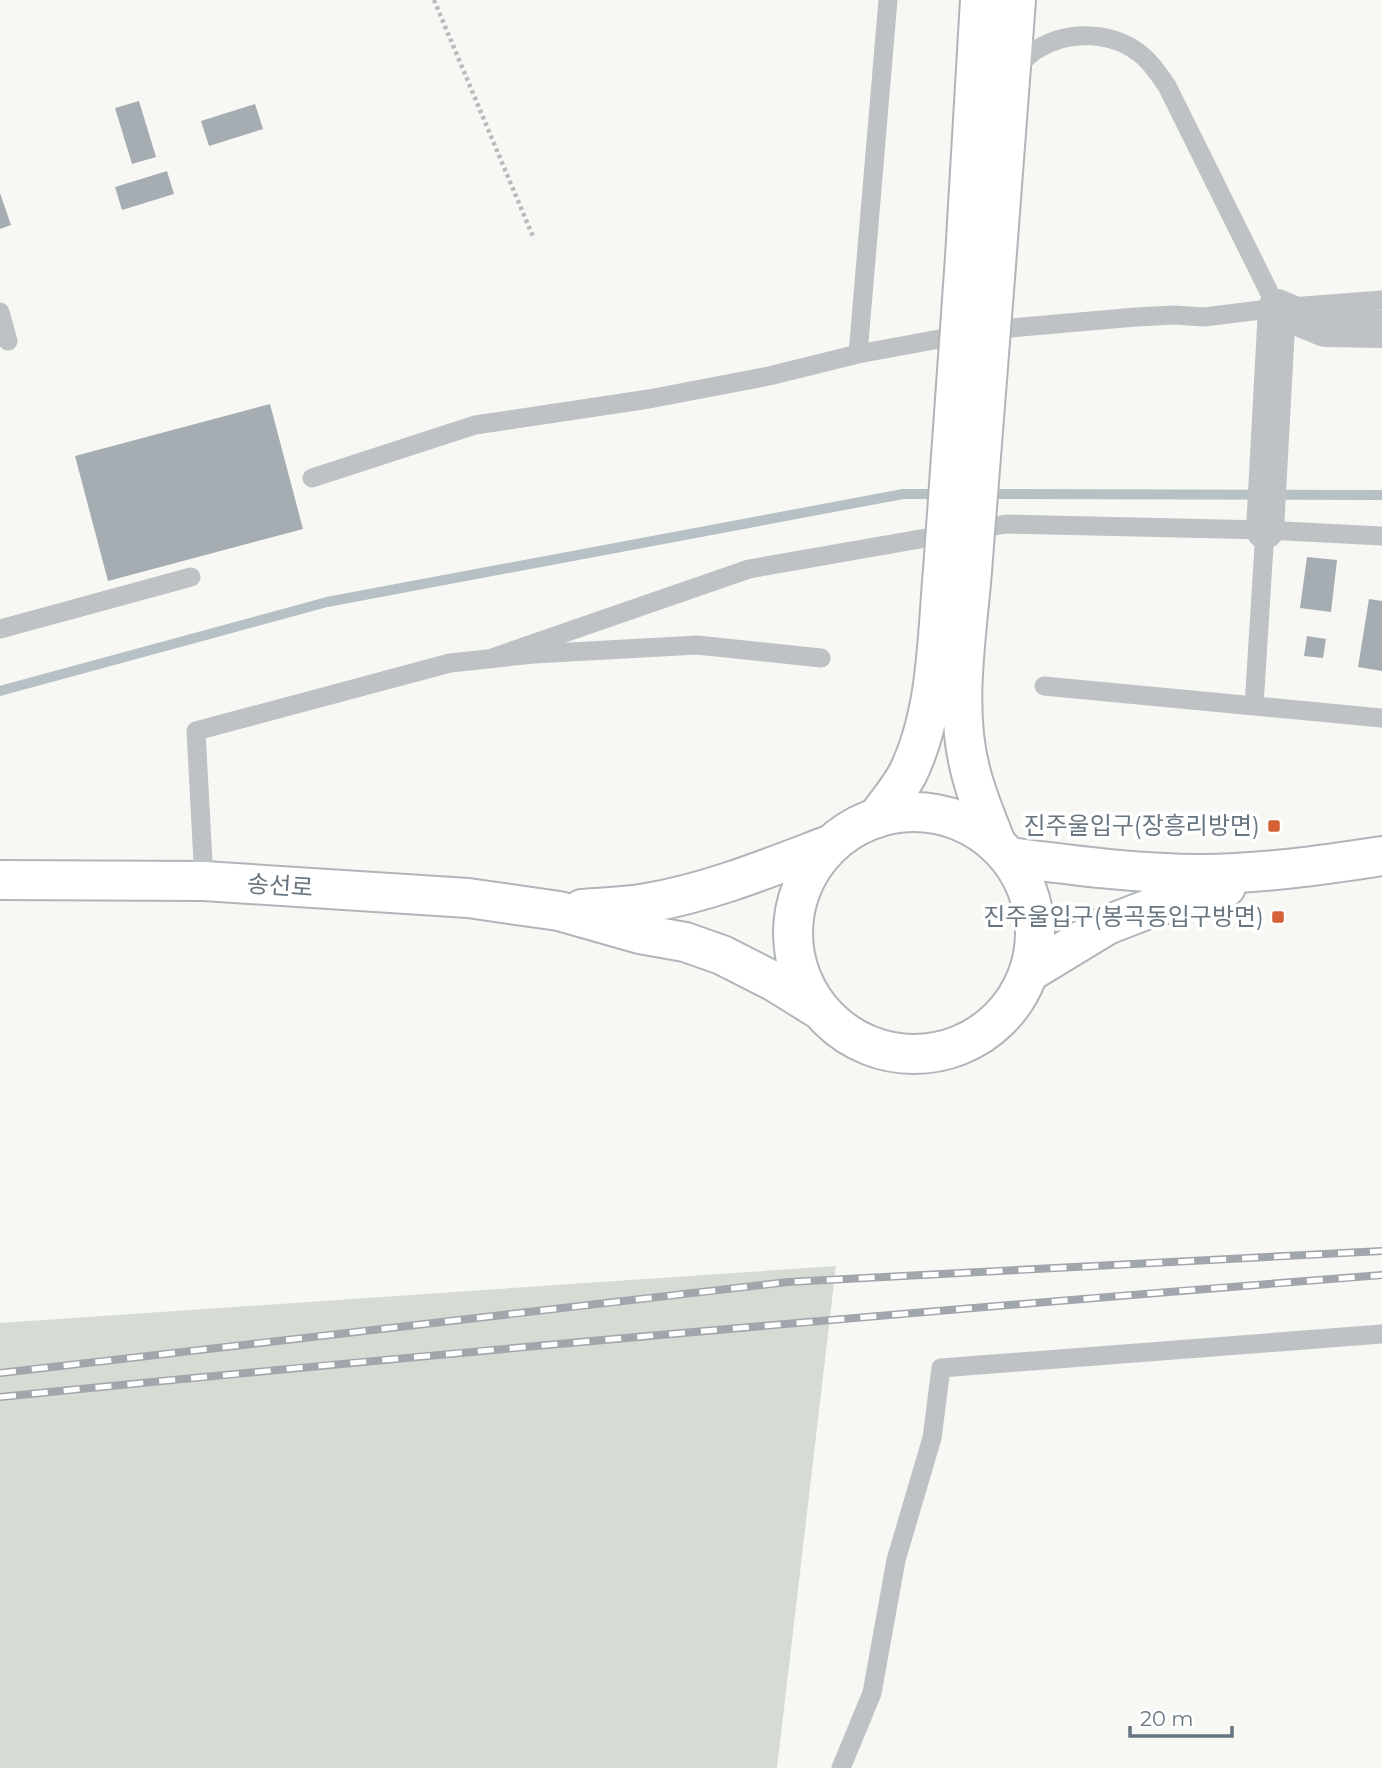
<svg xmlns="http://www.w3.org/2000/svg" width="1382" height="1768" viewBox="0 0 1382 1768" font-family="Montserrat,'Noto Sans KR',sans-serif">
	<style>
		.green { fill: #d6dbd4 }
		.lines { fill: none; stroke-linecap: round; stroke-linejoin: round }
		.stream { stroke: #b7c1c5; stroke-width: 10 }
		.building { fill: #a6adb2 }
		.secondary-casing { stroke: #b0b5ba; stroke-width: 42 }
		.highway-casing { stroke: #b1b5b8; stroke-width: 42 }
		.path { stroke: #b8bbbd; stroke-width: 4.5; stroke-dasharray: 3.5 3.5; stroke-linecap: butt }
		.lane { stroke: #bec2c5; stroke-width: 19 }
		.street { stroke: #bec2c5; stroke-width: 38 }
		.secondary { stroke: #fff; stroke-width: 38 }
		.highway { stroke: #fff; stroke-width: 38 }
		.rail-casing { stroke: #a0a6ab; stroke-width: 8 }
		.rail { stroke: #fff; stroke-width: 5; stroke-dasharray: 16; stroke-linecap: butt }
		.highway-bridge-casing { stroke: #b1b5b8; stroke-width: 42; stroke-linecap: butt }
		.highway-bridge { stroke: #fff; stroke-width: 38 }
		.poi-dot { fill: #d46137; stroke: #fff; stroke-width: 2.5 }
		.labels { text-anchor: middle; stroke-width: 7; stroke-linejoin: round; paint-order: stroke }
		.poi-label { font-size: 24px; fill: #687682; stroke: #fff; text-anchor: end }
		.street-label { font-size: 24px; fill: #687682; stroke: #fff }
	</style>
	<rect width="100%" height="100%" fill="#f7f7f4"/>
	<!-- green -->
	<path class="green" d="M836,1266L777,1768H0V1323Z"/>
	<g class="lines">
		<!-- stream -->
		<path class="stream" d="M985,494L1382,495
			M0,691L327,602L903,494H941"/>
	</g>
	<!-- building -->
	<path class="building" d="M139,101L156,157L132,164L115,108Z
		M255,104L263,129L209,146L201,121Z
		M167,171L174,194L122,210L115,187Z
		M0,193L11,225L0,229Z
		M270,404L303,529L108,581L75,456Z
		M1307,557L1337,560L1331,612L1300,608Z
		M1369,599L1382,601V671L1358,667Z
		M1307,636L1326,639L1323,658L1304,656Z"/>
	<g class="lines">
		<!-- secondary casing -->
		<g class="secondary-casing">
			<path id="secondary" d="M793 933a121 121 0 1 1 242 0a121 121 0 1 1-242 0Z
				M1008,857C1072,865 1136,874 1201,874C1261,874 1323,865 1382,856
				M0,880L204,881L468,898L559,911L640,934L685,942L722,955L775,982L820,1010
				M582,909C603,907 626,907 647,903C711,892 771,867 832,844
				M1028,973L1107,925L1151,908L1226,887"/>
		</g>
		<!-- highway casing -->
		<g class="highway-casing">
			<path id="highway" d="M965,257L980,0
				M996,265L1016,0
				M972,571C967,635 954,706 970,769C976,795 987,820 997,845
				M877,818C887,803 900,789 908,773C938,711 937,637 943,570"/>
		</g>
		<!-- path -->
		<path class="path" d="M434,0L534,239"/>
		<!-- lane -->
		<path class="lane" d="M1012,72C1020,65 1028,55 1036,50C1068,29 1115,31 1144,57C1153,65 1160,76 1167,86L1277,308
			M0,312L8,341
			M858,354L888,0
			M312,478L475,425L649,399L769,376L858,354L988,330L1136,317L1174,315L1204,317L1277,308L1382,300
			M0,629L191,577
			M489,659L749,569L1006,524L1265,530L1382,536
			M1044,686L1382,718
			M1254,706L1265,530
			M204,881L196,731L450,663L534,654L697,645L821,658
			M841,1768L872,1693L896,1560L932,1438L941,1368L1382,1334"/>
		<!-- street -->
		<path class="street" d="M1265,530L1277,308L1325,328L1382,329"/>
		<!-- secondary -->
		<use href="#secondary" class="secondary"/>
		<!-- highway -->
		<use href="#highway" class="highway"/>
		<!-- rail casing -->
		<g class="rail-casing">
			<path id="rail" d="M0,1373L788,1282L1382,1251
				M0,1397C460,1351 921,1311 1382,1275"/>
		</g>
		<!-- rail -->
		<use href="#rail" class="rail"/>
		<!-- highway-bridge casing -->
		<g class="highway-bridge-casing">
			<path id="highway-bridge" d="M943,570L965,257
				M972,571L996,265"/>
		</g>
		<!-- highway-bridge -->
		<use href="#highway-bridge" class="highway-bridge"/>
	</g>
	<!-- markers -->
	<g class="poi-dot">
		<rect x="1267" y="819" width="14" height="14" rx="3.5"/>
		<rect x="1271" y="910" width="14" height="14" rx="3.5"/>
	</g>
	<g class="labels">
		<!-- poi labels -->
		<g class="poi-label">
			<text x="1260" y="834">진주울입구(장흥리방면)</text>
			<text x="1264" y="925">진주울입구(봉곡동입구방면)</text>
		</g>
		<!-- street labels -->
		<g class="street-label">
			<text transform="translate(280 886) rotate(4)" y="8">송선로</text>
		</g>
	</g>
	<!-- scale -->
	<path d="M1130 1726v10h102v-10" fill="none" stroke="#687682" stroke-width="3.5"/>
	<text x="1140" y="1726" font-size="21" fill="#687682" stroke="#ffffff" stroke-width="5" paint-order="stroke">20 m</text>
</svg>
